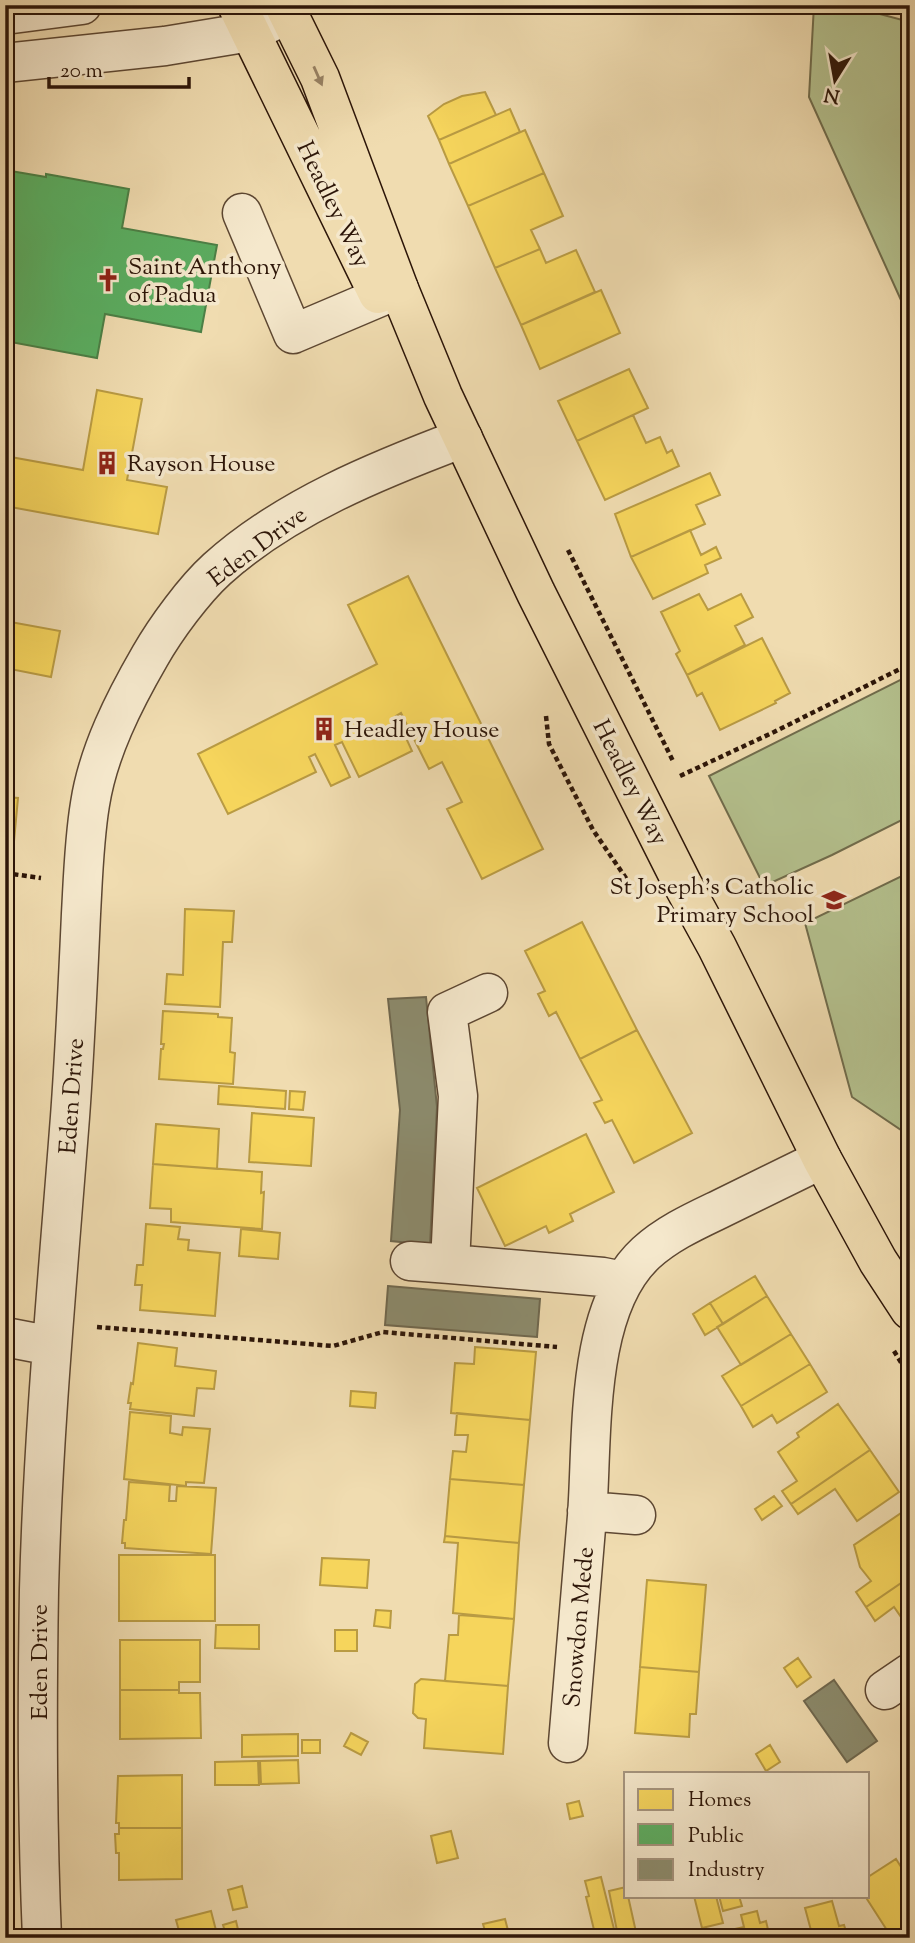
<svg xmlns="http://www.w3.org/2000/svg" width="915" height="1943" viewBox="0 0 915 1943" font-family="'Sorts Mill Goudy',serif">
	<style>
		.green { fill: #b5c28f; stroke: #706c4c; stroke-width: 2 }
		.homes { fill: #f6d55c; stroke: #b99b43; stroke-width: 2 }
		.public { fill: #5aae61; stroke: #4c8046; stroke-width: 2 }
		.industry { fill: #8c8c6e; stroke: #6f684f; stroke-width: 2 }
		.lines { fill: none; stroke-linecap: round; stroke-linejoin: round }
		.minor-casing { stroke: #5d4732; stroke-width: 41 }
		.major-casing { stroke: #2c1508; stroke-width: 41 }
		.path { stroke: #2c1508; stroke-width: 4.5; stroke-dasharray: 5 3.5; stroke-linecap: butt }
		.minor { stroke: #f5e8cc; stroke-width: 38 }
		.major { stroke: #f0dcb0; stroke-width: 38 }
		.oneway { fill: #988264 }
		.labels { text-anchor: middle; stroke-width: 7; stroke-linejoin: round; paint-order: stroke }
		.street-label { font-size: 24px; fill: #2c1508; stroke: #f5e8cc }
		.poi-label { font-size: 24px; fill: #2c1508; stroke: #f5e8cc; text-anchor: start }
	</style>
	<rect width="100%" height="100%" fill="#f0dcb0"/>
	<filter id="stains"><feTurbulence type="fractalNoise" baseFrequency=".00286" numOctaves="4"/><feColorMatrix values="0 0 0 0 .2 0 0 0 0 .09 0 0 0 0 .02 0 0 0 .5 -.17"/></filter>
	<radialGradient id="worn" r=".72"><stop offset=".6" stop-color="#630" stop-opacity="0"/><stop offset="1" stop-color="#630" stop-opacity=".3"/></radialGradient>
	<!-- green -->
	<path class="green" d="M814,5H846L910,22V320L809,97Z
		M910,675V816L832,855L764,886L709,776Z
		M910,872V1136L852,1097L805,923Z"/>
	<!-- homes -->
	<path class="homes" d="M485,92L496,115L439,140L428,116L444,104L462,96Z
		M510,109L520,132L449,164L439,140Z
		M525,130L544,173L468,206L449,164Z
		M544,173L563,216L531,230L540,249L495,268L468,206Z
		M540,249L546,263L576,250L595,292L521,325L495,268Z
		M601,290L620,333L540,369L521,325Z
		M629,369L648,408L577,441L558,401Z
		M97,390L142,399L127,480L167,487L158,534L5,506V456L83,470Z
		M633,415L646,443L660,437L667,453L672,450L679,466L605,500L577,441Z
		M710,473L720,495L696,505L705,524L631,557L615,514Z
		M690,530L701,555L716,547L721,558L705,565L708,573L653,599L631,557Z
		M408,576L543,849L482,879L447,809L462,802L442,762L429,769L401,713L396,716L412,751L359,777L342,742L335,745L350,777L331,786L315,754L309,757L316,772L228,814L198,754L377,664L348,605Z
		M699,594L708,610L741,594L753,617L735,626L745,645L687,675L676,654L680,651L661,612Z
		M5,621L60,631L51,677L5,668Z
		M762,638L790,693L775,701L776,703L720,730L702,693L697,696L687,675Z
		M5,797L18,798L13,852H5Z
		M185,909L234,911L232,942H223L220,1007L165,1004L167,974L183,975Z
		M582,922L637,1030L580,1059L556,1012L549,1016L538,994L545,991L525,951Z
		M163,1011L218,1014V1017L232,1018L230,1052L235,1053L233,1084L159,1079L161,1049H163L164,1044H161Z
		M637,1030L692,1133L634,1163L612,1120L605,1123L594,1103L602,1100L580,1059Z
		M219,1086L286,1091L285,1109L218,1104Z
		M290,1091L305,1092L303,1110L289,1109Z
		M252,1113L314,1118L311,1166L249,1162Z
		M156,1124L219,1129L217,1169L153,1164Z
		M586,1134L614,1192L570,1214L573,1221L549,1233L546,1226L505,1246L477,1188Z
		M153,1164L262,1172L261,1193L264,1192L262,1229L171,1222V1209L150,1208Z
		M146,1224L180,1227L178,1239L189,1240L188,1250L220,1253L215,1316L140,1310L142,1285H135L137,1265H143Z
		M241,1229L280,1233L278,1259L239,1256Z
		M755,1276L767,1296L723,1324L710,1303Z
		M767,1296L791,1334L741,1365L717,1327Z
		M710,1303L723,1324L705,1335L693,1314Z
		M791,1334L810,1364L741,1406L722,1376Z
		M138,1343L177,1348L175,1366L216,1371L214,1389L197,1388L194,1416L130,1409L131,1403H128L131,1383L133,1384Z
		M475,1347L536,1352L530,1420L451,1413L455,1363L474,1364Z
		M810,1364L827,1392L777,1423L772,1415L753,1427L741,1406Z
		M351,1391L376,1393L375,1408L350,1406Z
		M838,1404L870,1450L791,1504L782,1491L797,1481L778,1452L799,1437L797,1433Z
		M130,1412L171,1416L170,1433L182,1435L183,1427L210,1429L204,1483L186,1482V1486L124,1479Z
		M457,1413L530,1420L524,1485L450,1479L453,1451L466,1452L468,1435H455Z
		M870,1450L899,1492L857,1521L835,1489L798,1514L791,1504Z
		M450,1479L524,1485L519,1543L445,1536Z
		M129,1482L170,1485L169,1501H176L177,1486L216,1488L211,1554L125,1548V1543H122L124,1520H126Z
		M774,1496L782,1506L762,1520L755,1509Z
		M910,1507V1577L866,1607L856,1592L871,1581L860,1567L854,1545Z
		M445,1536L519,1543L514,1619L453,1613L458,1543L444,1542Z
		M119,1555H215V1621H119Z
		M322,1558L369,1560L367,1588L320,1585Z
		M910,1577V1630L894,1607L875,1621L866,1607Z
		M647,1580L706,1585L699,1672L640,1667Z
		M376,1610L391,1611L390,1628L374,1626Z
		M459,1615L514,1619L508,1686L445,1681L449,1635H458Z
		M216,1625H259V1649L215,1648Z
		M335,1630H357V1651H335Z
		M120,1640H200V1682H179V1690H120Z
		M798,1658L811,1677L797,1687L784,1668Z
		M640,1667L699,1672L696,1714H690L689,1737L635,1733Z
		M421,1679L508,1686L503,1754L424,1748L426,1719L418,1718L413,1713L415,1684Z
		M120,1690H179V1693H200L201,1738L120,1739Z
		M351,1733L368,1742L361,1755L344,1746Z
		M298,1734V1756L242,1757V1735Z
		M302,1740H320V1753H302Z
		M770,1745L780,1762L766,1771L756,1754Z
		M298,1760L299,1783L261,1784L260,1761Z
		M258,1761L259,1785H215V1762Z
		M182,1775V1828H119V1823H116L118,1776Z
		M579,1801L583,1816L570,1819L567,1804Z
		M119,1828H182V1879L119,1880V1853H116L115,1834H119Z
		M451,1831L458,1858L437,1863L431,1836Z
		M896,1859L910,1881V1938H892L865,1896H868V1877Z
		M601,1877L616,1937L614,1938H596L586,1897L589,1896L585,1881Z
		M242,1886L247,1907L233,1910L228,1890Z
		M626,1887V1896H628L636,1932L618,1936L609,1891Z
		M694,1896H716L723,1923L702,1928Z
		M719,1896H739L742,1906L723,1911Z
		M832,1901L839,1926L844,1925L848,1938H796L812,1934L805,1908Z
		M211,1911L218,1938H181L176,1920Z
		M757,1911L760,1923L766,1921L770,1938H738L735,1929L744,1927L741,1915Z
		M505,1919L510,1938H487L483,1924Z
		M236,1921L240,1938H227L223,1925Z
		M533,1930L535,1938H511V1935Z"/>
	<!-- public -->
	<path class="public" d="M5,170L46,177V174L129,189L122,228L217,245L201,332L105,314L97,358L5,341Z"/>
	<!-- industry -->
	<path class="industry" d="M426,997L437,1107L430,1245L391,1241L400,1110L388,999Z
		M388,1286L540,1299L537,1337L385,1325Z
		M834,1680L877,1741L847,1762L804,1701Z"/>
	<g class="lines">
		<!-- minor casing -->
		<g class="minor-casing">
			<path id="minor" d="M5,15L82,5
				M5,63L165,46L250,32L289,14
				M242,213L293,334L399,289
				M488,993L447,1012L458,1096L450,1264L603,1277L623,1281
				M410,1261L450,1264
				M5,1337L52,1346
				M587,1511L636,1515
				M885,1690L910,1673
				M568,1743C574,1667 581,1592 587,1516C593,1439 584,1310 646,1253C668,1233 695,1221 722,1208C756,1191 789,1175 822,1159
				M42,1938C37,1822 37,1706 39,1590C43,1432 58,1274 70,1117C75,1049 78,981 81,914C83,878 84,840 90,804C98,752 124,701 150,656C166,628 194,590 217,569C286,507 378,470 463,438"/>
		</g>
		<!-- major casing -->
		<g class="major-casing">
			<path id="major" d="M237,5L378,294
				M284,5L320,78L399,289L443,396L536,593L683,885L717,947L822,1159L878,1261L910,1310"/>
		</g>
		<!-- path -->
		<path class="path" d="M568,550L673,761
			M546,716L549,744L593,830L630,884
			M680,776L774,732L910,664
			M5,873L41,878
			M97,1327L333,1346L383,1332L557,1347
			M894,1351L910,1377"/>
		<!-- minor -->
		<use href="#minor" class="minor"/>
		<!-- major -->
		<use href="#major" class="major"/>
	</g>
	<!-- one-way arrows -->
	<defs><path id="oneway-solid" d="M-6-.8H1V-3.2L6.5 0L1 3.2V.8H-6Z" transform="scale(1.75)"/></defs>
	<use class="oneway" href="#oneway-solid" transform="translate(318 76) rotate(66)"/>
	<!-- icons -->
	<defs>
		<g id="church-bare" transform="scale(1.89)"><path d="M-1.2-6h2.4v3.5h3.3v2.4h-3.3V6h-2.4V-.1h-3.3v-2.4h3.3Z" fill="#8f2418" stroke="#f5e8cc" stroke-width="2.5" paint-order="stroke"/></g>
		<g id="building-bare" transform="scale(1.89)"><path d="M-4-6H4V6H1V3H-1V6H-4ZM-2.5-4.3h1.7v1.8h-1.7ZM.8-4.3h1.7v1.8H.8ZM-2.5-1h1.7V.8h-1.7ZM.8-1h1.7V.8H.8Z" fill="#8f2418" stroke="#f5e8cc" stroke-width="2.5" paint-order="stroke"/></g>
		<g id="school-bare" transform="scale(1.89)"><path d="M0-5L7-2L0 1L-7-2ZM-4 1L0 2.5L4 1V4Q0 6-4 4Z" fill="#8f2418" stroke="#f5e8cc" stroke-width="2.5" paint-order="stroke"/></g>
	</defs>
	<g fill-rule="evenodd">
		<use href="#church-bare" x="108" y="280"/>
		<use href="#building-bare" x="107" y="463"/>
		<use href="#building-bare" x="324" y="729"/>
		<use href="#school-bare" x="834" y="900"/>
	</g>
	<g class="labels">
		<!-- street labels -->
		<g class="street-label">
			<text transform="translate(334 204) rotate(64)" y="8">Headley Way</text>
			<text transform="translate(257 546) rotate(-37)" y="8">Eden Drive</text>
			<text transform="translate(631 782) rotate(63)" y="8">Headley Way</text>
			<text transform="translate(71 1096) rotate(-86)" y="8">Eden Drive</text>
			<text transform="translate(578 1627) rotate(-85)" y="8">Snowdon Mede</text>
			<text transform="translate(39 1662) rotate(-90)" y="8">Eden Drive</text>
		</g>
		<!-- poi labels -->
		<g class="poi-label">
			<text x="128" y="274">Saint Anthony<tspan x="128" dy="28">of Padua</tspan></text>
			<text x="127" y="471">Rayson House</text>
			<text x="344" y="737">Headley House</text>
			<text x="814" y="894" text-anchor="end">St Joseph's Catholic<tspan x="814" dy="28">Primary School</tspan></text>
		</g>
	</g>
	<!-- margin -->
	<rect width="915" height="1943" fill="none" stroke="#f0dcb0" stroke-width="28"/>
	<rect x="7" y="7" width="901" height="1929" fill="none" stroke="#2c1508" stroke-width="3.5"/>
	<rect x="14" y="14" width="887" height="1915" fill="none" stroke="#2c1508" stroke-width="2"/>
	<!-- legend -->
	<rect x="624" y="1772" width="245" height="126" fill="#f5e8cc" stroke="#a5947e" stroke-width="2"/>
	<rect x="638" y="1789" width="35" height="21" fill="#f6d55c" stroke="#a5947e" stroke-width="2"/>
	<text x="688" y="1806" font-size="21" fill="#2c1508">Homes</text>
	<rect x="638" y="1824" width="35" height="21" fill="#5aae61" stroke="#a5947e" stroke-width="2"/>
	<text x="688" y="1842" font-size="21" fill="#2c1508">Public</text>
	<rect x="638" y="1859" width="35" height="21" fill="#8c8c6e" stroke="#a5947e" stroke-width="2"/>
	<text x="688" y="1876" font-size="21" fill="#2c1508">Industry</text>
	<!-- north arrow -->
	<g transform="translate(835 80) rotate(191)" stroke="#f5e8cc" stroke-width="5" paint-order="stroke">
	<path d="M0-5L12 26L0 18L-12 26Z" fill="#2c1508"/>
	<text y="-10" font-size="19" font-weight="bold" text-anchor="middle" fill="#2c1508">N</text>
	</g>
	<!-- scale -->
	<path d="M49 77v10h140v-10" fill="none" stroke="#2c1508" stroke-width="3.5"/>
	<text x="60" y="77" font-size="21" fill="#2c1508" stroke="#f5e8cc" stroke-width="5" paint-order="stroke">20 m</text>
	<rect width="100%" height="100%" filter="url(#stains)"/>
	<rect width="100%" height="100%" fill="url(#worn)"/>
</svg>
